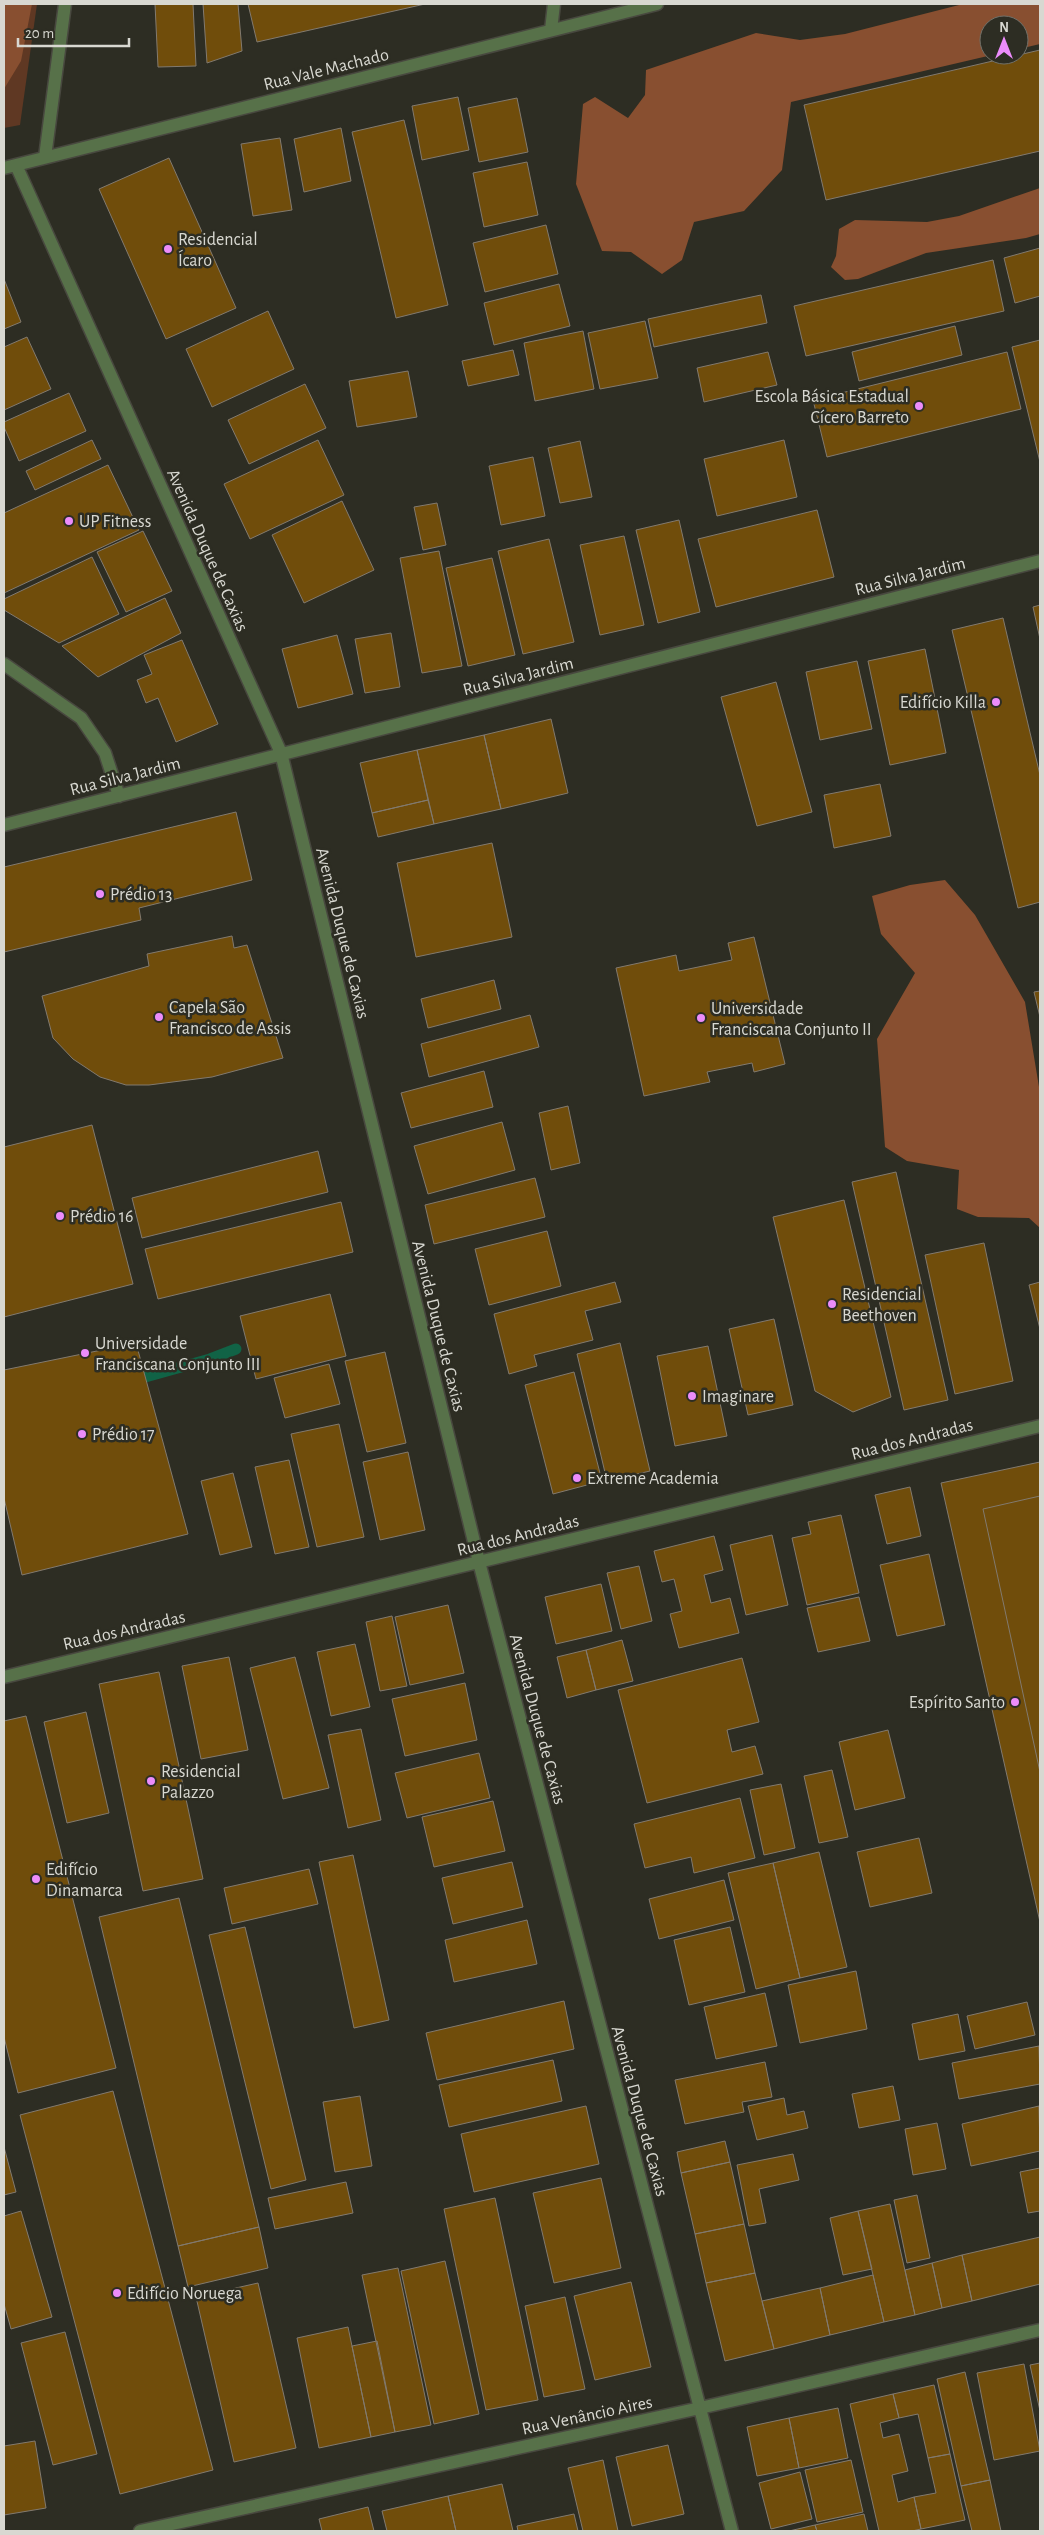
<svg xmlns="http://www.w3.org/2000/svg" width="1044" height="2535" viewBox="0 0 1044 2535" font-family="'Alegreya Sans',sans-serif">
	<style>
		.green { fill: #5f3823 }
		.forest { fill: #884f30 }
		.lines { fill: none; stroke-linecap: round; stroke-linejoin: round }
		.stream { stroke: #116346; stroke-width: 11 }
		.building { fill: #704d0b; stroke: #827a6f }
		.minor-casing { stroke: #48483f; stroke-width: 15 }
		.minor { stroke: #577149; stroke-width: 12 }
		.poi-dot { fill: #ec8cfb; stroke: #2d2d23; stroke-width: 2 }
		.labels { text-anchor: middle; stroke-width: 5; stroke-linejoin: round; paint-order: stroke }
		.street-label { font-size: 18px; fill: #d8d8d1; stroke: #2d2d23 }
		.poi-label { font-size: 18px; fill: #d8d8d1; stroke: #2d2d23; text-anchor: start }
	</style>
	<rect width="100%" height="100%" fill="#2d2d23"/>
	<!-- green -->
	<path class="green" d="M4,4H37L20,125L4,128Z"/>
	<!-- forest -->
	<path class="forest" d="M4,4H32L21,61L4,89Z
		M963,4H1040V44L1019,49V25H989V55H992L791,102L782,170L744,211L694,222L682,260L662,274L631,252L602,251L576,184L583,104L595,97L628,118L645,95L646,70L756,33L800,40L845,34Z
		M1040,188V234L1026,238L926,253L858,279L845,280L831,267L836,256L839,229L855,220L927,222L959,216Z
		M945,880L975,915L1025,1002L1040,1093V1228L1029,1218L978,1217L957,1209L959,1170L907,1161L885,1147L877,1039L915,973L881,934L872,896L910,885Z"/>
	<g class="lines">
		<!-- stream -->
		<path class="stream" d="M131,1381L210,1359L236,1349"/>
	</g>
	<!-- building -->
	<path class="building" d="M155,4H193L196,66L158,67Z
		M203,4H238L242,51L207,63Z
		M248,4H425L257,42Z
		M1040,50V151L826,200L804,105Z
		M458,97L469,150L422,160L412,106Z
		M517,98L528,152L479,162L468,108Z
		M404,120L448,305L396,318L352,132Z
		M341,128L351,181L304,192L294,139Z
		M280,138L292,210L253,216L241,144Z
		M169,158L236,308L166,339L99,189Z
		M527,162L538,215L484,227L473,173Z
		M546,225L558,274L485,292L473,243Z
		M1040,248V296L1015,303L1004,258Z
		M993,260L1004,311L806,356L794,306Z
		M4,279L21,322L4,329Z
		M559,284L570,326L494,345L484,303Z
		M761,295L767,323L654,347L648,319Z
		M268,311L294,369L212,407L186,349Z
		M645,321L658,378L600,389L588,333Z
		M955,326L962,355L859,381L852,352Z
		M583,331L594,389L535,401L524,343Z
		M27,337L51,389L4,410V347Z
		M1040,340V462L1012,347Z
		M513,350L519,375L468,386L462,361Z
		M768,352L777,385L704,402L697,368Z
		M1007,352L1021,409L827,457L813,400Z
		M408,371L417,417L357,427L349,381Z
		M305,384L326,428L249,464L228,420Z
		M69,393L86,431L19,461L4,427V422Z
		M92,440L101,459L35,490L26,471Z
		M318,440L344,495L250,539L224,484Z
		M784,440L797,497L717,516L704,459Z
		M580,441L592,497L560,503L548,448Z
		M533,457L545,516L501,525L489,466Z
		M108,465L139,530L4,593V513Z
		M342,501L374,570L304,603L272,535Z
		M437,503L446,545L423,550L414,507Z
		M817,510L834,577L716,607L698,539Z
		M679,520L700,612L658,623L636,530Z
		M143,531L172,591L126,612L97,552Z
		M624,536L644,625L600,635L580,545Z
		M549,539L574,642L523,654L498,551Z
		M439,551L462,666L422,673L400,558Z
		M92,557L119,614L59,643L4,610V599Z
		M492,558L515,655L468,666L446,568Z
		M165,598L181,633L98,677L62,646Z
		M1040,605V639L1033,607Z
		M1003,618L1040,775V902L1018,908L952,630Z
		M391,633L400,687L365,693L355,639Z
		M337,635L353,694L298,708L282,649Z
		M182,640L218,724L176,742L158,698L146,703L137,680L152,674L144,655Z
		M925,649L946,753L890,765L868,661Z
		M857,661L872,729L820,740L806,672Z
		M776,682L812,812L757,826L721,697Z
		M551,719L568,793L501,809L484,735Z
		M484,735L501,809L434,824L417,750Z
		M417,750L428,800L372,813L360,763Z
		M880,784L891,836L834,848L824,795Z
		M428,800L434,824L378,837L372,813Z
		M236,812L252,880L139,908L141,920L4,952V867Z
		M492,843L512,937L416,957L397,863Z
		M232,936L234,948L247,945L283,1058L212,1077L149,1085H126L100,1077L73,1059L53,1038L42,996L149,966L147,954Z
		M754,937L785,1064L754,1072L752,1063L707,1072L710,1082L644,1096L616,968L676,955L679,971L732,960L728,943Z
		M494,980L501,1009L428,1028L421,999Z
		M1040,991V1017L1034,992Z
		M530,1015L539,1047L429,1077L421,1044Z
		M484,1071L493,1107L411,1128L401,1093Z
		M568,1106L580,1163L551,1170L539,1113Z
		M502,1122L515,1170L428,1194L414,1146Z
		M92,1125L133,1284L4,1317V1147Z
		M318,1151L328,1192L142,1238L132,1198Z
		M896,1172L948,1400L904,1410L852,1182Z
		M535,1178L545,1217L434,1244L425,1205Z
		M844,1200L891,1397L853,1412L815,1391L773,1217Z
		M341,1202L353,1252L158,1299L145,1249Z
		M547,1231L561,1286L489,1305L475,1249Z
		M984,1243L1013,1381L955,1394L925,1255Z
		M615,1282L621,1302L585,1311L593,1340L534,1355L537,1366L509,1374L494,1314Z
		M1040,1282V1329L1029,1285Z
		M330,1294L346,1356L256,1379L240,1316Z
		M774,1319L793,1405L748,1415L729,1329Z
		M136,1343L188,1534L22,1575L4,1498V1370Z
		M620,1343L650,1471L607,1481L577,1354Z
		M708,1346L727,1436L675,1446L657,1356Z
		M385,1352L406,1443L367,1452L345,1361Z
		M329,1364L340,1404L285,1418L274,1378Z
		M574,1372L602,1481L553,1494L525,1385Z
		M339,1424L364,1537L317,1547L291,1434Z
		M408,1452L425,1530L380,1540L363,1462Z
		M289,1460L309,1547L275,1554L255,1467Z
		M1040,1462V1922L941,1483Z
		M233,1473L252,1547L220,1555L201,1481Z
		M910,1487L921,1536L887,1544L875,1495Z
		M1040,1496V1772L983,1509Z
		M841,1515L859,1593L807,1605L792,1538L811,1534L808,1522Z
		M772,1535L788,1605L746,1615L730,1545Z
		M714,1536L723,1570L704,1575L711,1603L730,1598L739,1633L679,1648L670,1614L682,1611L674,1579L662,1582L654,1551Z
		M929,1554L945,1625L897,1636L880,1565Z
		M639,1566L652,1621L621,1629L607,1573Z
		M601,1584L612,1631L556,1644L545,1597Z
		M859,1597L870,1641L818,1652L807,1608Z
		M448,1605L464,1673L410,1685L395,1617Z
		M392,1616L407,1686L380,1691L366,1622Z
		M622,1640L633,1681L596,1690L586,1650Z
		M355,1644L370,1707L331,1716L317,1652Z
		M586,1650L596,1690L567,1698L557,1657Z
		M229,1657L248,1750L201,1759L182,1666Z
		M295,1657L329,1788L283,1799L250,1668Z
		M742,1658L759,1722L727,1730L732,1752L755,1746L763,1774L647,1803L618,1690Z
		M159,1672L203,1879L143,1891L99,1684Z
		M465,1683L477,1740L405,1756L392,1699Z
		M86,1712L109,1813L67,1823L44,1722Z
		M26,1716L116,2068L18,2093L4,2037V1721Z
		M361,1729L381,1820L348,1828L328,1735Z
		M888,1730L905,1798L855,1810L839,1742Z
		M479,1753L490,1798L407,1818L395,1773Z
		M832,1770L848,1837L819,1843L804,1776Z
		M781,1784L795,1848L764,1855L750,1790Z
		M740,1798L755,1858L694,1873L691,1857L645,1868L634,1824Z
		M493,1801L505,1851L434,1867L422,1817Z
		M919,1838L932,1893L870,1907L857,1852Z
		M819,1852L847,1967L800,1978L773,1863Z
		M353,1855L389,2020L354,2028L319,1862Z
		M512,1862L523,1907L453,1924L442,1878Z
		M773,1863L800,1978L756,1989L728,1873Z
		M309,1869L318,1904L232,1924L224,1888Z
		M724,1880L734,1920L659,1939L649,1899Z
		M179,1898L259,2227L178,2246L99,1917Z
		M527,1920L537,1964L454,1982L445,1940Z
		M245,1927L306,2180L271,2189L209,1935Z
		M730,1927L745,1992L689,2005L674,1940Z
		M856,1971L867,2029L800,2043L788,1985Z
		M765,1993L777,2046L716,2059L704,2007Z
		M564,2001L574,2049L437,2080L426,2033Z
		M1027,2002L1035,2035L975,2049L967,2016Z
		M958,2014L965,2051L919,2060L912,2024Z
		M1039,2046L1040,2084L959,2099L952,2063Z
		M553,2060L562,2101L449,2127L439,2085Z
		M765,2062L772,2097L742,2102L744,2112L685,2124L675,2080Z
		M893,2086L900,2120L859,2128L852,2094Z
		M113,2091L213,2470L120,2494L20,2115Z
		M360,2096L372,2166L335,2172L323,2102Z
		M784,2098L787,2115L804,2111L808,2128L757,2140L748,2106Z
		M586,2106L599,2164L474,2192L461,2134Z
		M1039,2106L1040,2151L971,2166L962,2124Z
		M937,2123L946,2169L913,2175L905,2129Z
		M725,2141L730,2162L681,2173L677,2152Z
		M4,2147L16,2192L4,2195Z
		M793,2154L799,2180L759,2189L766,2223L749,2226L737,2165Z
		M730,2162L744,2224L695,2234L681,2173Z
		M1040,2168V2211L1028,2213L1020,2172Z
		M601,2178L621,2268L554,2283L533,2193Z
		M346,2182L353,2213L275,2229L268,2198Z
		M917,2195L930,2258L907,2263L894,2200Z
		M495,2198L538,2400L486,2410L444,2209Z
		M890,2204L915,2315L884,2322L858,2211Z
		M21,2211L52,2317L11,2329L4,2304V2216Z
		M858,2211L872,2269L843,2275L830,2218Z
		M744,2224L755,2273L706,2283L695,2234Z
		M259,2227L268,2268L188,2287L178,2246Z
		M1040,2237V2284L972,2301L962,2255Z
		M962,2255L972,2301L942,2308L932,2263Z
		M445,2261L479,2414L434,2424L401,2271Z
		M932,2263L942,2308L915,2315L905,2270Z
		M398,2268L431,2425L395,2432L362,2275Z
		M755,2273L774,2349L725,2361L706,2283Z
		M873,2275L884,2322L830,2335L820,2288Z
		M631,2282L651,2367L595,2380L574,2296Z
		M258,2283L296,2448L234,2462L196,2297Z
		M820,2288L830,2335L774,2349L762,2301Z
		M565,2297L585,2389L544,2397L525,2306Z
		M348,2327L371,2437L319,2448L297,2338Z
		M65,2332L97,2454L53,2465L21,2343Z
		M377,2341L395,2432L371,2437L352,2346Z
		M1040,2363V2411L1030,2365Z
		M1024,2364L1040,2451L994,2460L977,2373Z
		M965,2372L990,2480L961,2486L937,2379Z
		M934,2385L950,2454L928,2458L918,2414L899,2418L893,2394Z
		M893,2394L899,2418L880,2423L883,2438L899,2434L908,2471L892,2475L898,2502L914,2497L921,2529L912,2531H879L850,2404Z
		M838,2408L848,2458L799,2468L789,2418Z
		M789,2418L799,2468L757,2476L747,2427Z
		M35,2441L46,2508L4,2515V2446Z
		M668,2445L684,2514L632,2526L616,2457Z
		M950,2454L965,2520L921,2529L914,2497L936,2493L928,2458Z
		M603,2460L618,2531H583L568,2468Z
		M851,2460L863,2512L817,2522L805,2470Z
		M800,2472L812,2519L771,2529L759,2483Z
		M990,2480L1001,2531H972L961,2486Z
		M502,2484L513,2531H456L448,2496Z
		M448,2496L456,2531H387L382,2511Z
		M368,2507L374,2531H322L319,2519Z
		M574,2514L578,2531H518L517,2526Z
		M864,2514L868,2531H817L815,2525Z
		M815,2525L817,2531H789Z"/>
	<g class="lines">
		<!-- minor casing -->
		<g class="minor-casing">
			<path id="minor" d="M551,30L554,4
				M45,157L65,4
				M16,165L281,753L479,1562L732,2531
				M4,168L657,4
				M4,664L81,718L105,753L119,796
				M4,825L1040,561
				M4,1677L1040,1426
				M140,2531L700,2408L1040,2330"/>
		</g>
		<!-- minor -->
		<use href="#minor" class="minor"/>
	</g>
	<!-- markers -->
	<g class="poi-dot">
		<circle cx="168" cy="249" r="5"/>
		<circle cx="919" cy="406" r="5"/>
		<circle cx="69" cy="521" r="5"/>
		<circle cx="996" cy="702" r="5"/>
		<circle cx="100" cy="894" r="5"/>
		<circle cx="159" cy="1017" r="5"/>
		<circle cx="701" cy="1018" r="5"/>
		<circle cx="60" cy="1216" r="5"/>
		<circle cx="832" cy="1304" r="5"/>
		<circle cx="85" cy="1353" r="5"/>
		<circle cx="692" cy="1396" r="5"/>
		<circle cx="82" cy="1434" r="5"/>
		<circle cx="577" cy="1478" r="5"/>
		<circle cx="1015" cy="1702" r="5"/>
		<circle cx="151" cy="1781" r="5"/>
		<circle cx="36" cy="1879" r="5"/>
		<circle cx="117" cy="2293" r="5"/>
	</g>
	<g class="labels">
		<!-- street labels -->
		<g class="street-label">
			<text transform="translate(326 69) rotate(-14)" y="6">Rua Vale Machado</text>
			<text transform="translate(208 550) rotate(66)" y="6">Avenida Duque de Caxias</text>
			<text transform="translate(910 576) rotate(-14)" y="6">Rua Silva Jardim</text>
			<text transform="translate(518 676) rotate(-14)" y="6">Rua Silva Jardim</text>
			<text transform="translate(125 776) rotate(-14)" y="6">Rua Silva Jardim</text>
			<text transform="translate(343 933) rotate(76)" y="6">Avenida Duque de Caxias</text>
			<text transform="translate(439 1326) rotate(76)" y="6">Avenida Duque de Caxias</text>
			<text transform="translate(912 1439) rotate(-14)" y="6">Rua dos Andradas</text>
			<text transform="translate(518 1535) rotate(-14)" y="6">Rua dos Andradas</text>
			<text transform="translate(124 1630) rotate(-13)" y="6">Rua dos Andradas</text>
			<text transform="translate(538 1719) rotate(75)" y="6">Avenida Duque de Caxias</text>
			<text transform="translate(640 2111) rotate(75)" y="6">Avenida Duque de Caxias</text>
			<text transform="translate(587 2415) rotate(-12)" y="6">Rua Venâncio Aires</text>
		</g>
		<!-- poi labels -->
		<g class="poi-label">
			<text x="178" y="245">Residencial<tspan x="178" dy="21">Ícaro</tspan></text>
			<text x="909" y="402" text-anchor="end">Escola Básica Estadual<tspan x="909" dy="21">Cícero Barreto</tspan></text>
			<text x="79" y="527">UP Fitness</text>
			<text x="986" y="708" text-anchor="end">Edifício Killa</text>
			<text x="110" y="900">Prédio 13</text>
			<text x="169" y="1013">Capela São<tspan x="169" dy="21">Francisco de Assis</tspan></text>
			<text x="711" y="1014">Universidade<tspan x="711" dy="21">Franciscana Conjunto II</tspan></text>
			<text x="70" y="1222">Prédio 16</text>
			<text x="842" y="1300">Residencial<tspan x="842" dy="21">Beethoven</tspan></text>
			<text x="95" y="1349">Universidade<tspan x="95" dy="21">Franciscana Conjunto III</tspan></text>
			<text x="702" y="1402">Imaginare</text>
			<text x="92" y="1440">Prédio 17</text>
			<text x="587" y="1484">Extreme Academia</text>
			<text x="1005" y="1708" text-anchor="end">Espírito Santo</text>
			<text x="161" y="1777">Residencial<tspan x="161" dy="21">Palazzo</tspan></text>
			<text x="46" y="1875">Edifício<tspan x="46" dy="21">Dinamarca</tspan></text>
			<text x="127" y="2299">Edifício Noruega</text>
		</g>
	</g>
	<!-- border -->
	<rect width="1044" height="2535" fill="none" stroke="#d8d8d1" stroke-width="10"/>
	<!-- north arrow -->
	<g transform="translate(1004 40)"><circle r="24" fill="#2d2d23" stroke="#717169"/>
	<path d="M0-4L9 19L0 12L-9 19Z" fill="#ec8cfb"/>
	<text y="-8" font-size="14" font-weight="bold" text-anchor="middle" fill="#d8d8d1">N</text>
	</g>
	<!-- scale -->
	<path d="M18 38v8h111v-8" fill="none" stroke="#d8d8d1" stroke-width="2.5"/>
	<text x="25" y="38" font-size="15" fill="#d8d8d1" stroke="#2d2d23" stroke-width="4" paint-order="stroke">20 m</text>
</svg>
